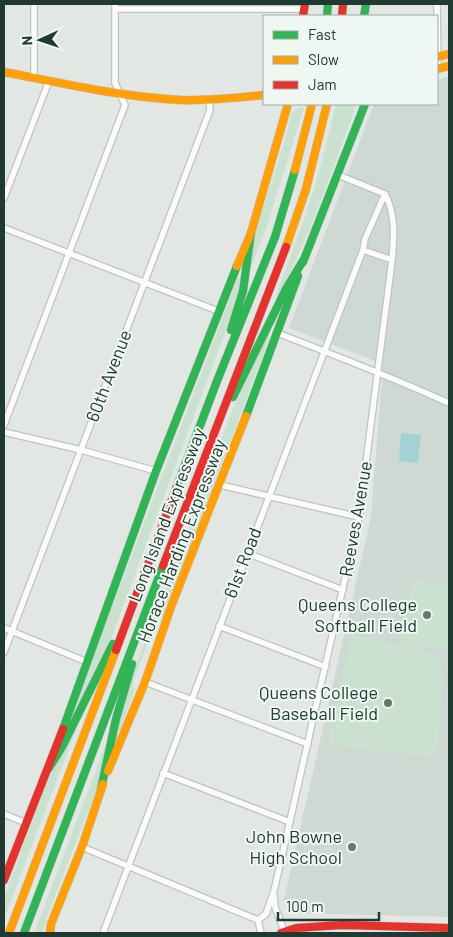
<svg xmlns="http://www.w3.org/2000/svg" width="453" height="937" viewBox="0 0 453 937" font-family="Barlow,sans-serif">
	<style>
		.built { fill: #cfd9d4 }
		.green { fill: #cae1cf }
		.water { fill: #a1d3d6 }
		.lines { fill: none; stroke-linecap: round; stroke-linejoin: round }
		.street-casing { stroke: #bfc4c1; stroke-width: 8 }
		.fast-casing { stroke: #bec5c1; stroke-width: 9 }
		.slow-casing { stroke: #bec5c1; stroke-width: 9 }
		.jam-casing { stroke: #bec5c1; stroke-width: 9 }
		.street { stroke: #fbfbfb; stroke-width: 5.5 }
		.fast { stroke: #30b455; stroke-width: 8 }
		.slow { stroke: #ff9f0a; stroke-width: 8 }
		.jam { stroke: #e5322d; stroke-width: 8 }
		.poi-dot { fill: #647770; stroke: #eff7f2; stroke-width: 2 }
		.labels { text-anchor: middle; stroke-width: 4; stroke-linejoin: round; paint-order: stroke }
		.street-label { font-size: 18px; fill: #203a31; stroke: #eff7f2 }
		.poi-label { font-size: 18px; fill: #203a31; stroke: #eff7f2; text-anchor: end }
	</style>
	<rect width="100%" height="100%" fill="#e2e7e4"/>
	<!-- built -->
	<path class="built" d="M449,77V917L288,913L284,899L371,517L383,364L289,328L374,104H437V80Z"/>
	<!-- green -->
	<path class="green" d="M336,104H355L353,115L310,229L279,296L276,295L304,220L319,173Z
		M304,107L266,229L252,265H250L256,232L284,143L291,114L296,109Z
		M238,277L241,278L238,298L111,639L70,721L69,720Z
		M267,335L270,336L163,618L158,616L134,679L133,687L135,689L121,727L120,730L117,729L124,697L230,416Z
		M418,579L441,585L449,592V651L403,643L400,638L413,580Z
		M352,635L427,651L439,660L443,671L437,757L393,753L386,750L356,749L331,743L329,736Z
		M79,722L4,919V897L47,781Z
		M109,736L96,791L47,917L42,933H34Z"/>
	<!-- water -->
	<path class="water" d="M401,433L421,435L418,463L399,461Z"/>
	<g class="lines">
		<!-- street casing -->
		<g class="street-casing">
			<path id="street" d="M437,4L438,69
				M115,9H304
				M34,78V4
				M4,198L49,81
				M4,228L218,311
				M363,250L392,260
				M277,333C335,355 393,378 449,403
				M4,425L125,105L115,83V4
				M4,432L81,450L156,471
				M220,485L359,517
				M247,553L343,590
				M219,626L326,667
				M4,628L87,662
				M4,652L210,110L209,100
				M145,682L308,744
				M163,773L290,822
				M4,814L26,823
				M82,847L258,920
				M274,895L275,907L285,933
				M258,920L266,914L274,891L359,517L392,260C394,237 396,215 385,194L338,175
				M258,920L261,933
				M103,933L363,250L365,239L385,194"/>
		</g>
		<!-- fast casing -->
		<g class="fast-casing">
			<path id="fast" d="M327,16L328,4
				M364,16L366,4
				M303,262L365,104
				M231,330L243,291L251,233
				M233,397L286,289L304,259
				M246,416L298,276
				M177,486L217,381L275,237L295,170
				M63,729L156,471L237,266
				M49,768L62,747L113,644
				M101,789L116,719L132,664
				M24,933L163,566"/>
		</g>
		<!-- slow casing -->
		<g class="slow-casing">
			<path id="slow" d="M437,57L449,54
				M437,69L449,66
				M4,72C62,83 121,97 181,100C208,101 236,98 264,95
				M295,170L312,104
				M286,247L306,189L327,104
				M237,266L251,233L288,104
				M108,771L145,682L172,604L246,416
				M9,933L116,650
				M50,933L51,924L82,847L103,784"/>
		</g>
		<!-- jam casing -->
		<g class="jam-casing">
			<path id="jam" d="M303,16L305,4
				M342,16L343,4
				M163,566L286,247
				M116,650L177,486
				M4,880L63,729
				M281,933L296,928L342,925L449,928"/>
		</g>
		<!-- street -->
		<use href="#street" class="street"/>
		<!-- fast -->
		<use href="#fast" class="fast"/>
		<!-- slow -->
		<use href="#slow" class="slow"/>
		<!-- jam -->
		<use href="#jam" class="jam"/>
	</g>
	<!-- markers -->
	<g class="poi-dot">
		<circle cx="427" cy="615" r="5"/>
		<circle cx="388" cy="703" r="5"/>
		<circle cx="352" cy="847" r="5"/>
	</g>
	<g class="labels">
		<!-- street labels -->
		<g class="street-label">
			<text transform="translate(109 376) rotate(-69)" y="6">60th Avenue</text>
			<text transform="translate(167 515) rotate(-69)" y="6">Long Island Expressway</text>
			<text transform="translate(356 519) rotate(-80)" y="6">Reeves Avenue</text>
			<text transform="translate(182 541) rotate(-69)" y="6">Horace Harding Expressway</text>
			<text transform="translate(243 563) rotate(-69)" y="6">61st Road</text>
		</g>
		<!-- poi labels -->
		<g class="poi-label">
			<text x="417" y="611">Queens College<tspan x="417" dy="21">Softball Field</tspan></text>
			<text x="378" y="699">Queens College<tspan x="378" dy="21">Baseball Field</tspan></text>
			<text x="342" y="843">John Bowne<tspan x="342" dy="21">High School</tspan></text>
		</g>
	</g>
	<!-- border -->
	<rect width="453" height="937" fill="none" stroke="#203a31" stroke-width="10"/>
	<!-- legend -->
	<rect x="263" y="15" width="175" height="90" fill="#eff7f2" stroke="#9caba5"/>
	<rect x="273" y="31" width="25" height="8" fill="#30b455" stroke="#9caba5"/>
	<text x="308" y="40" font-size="15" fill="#203a31">Fast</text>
	<rect x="273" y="56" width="25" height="8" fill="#ff9f0a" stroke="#9caba5"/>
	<text x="308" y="65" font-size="15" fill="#203a31">Slow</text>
	<rect x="273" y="81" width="25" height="8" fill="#e5322d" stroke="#9caba5"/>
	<text x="308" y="90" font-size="15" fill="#203a31">Jam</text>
	<!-- north arrow -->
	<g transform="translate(40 40) rotate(267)" stroke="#eff7f2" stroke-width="4" paint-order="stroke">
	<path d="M0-4L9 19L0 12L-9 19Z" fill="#203a31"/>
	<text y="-8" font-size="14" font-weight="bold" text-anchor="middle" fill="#203a31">N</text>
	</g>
	<!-- scale -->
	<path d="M278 912v8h101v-8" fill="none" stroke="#203a31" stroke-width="2.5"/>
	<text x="286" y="912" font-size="15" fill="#203a31" stroke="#eff7f2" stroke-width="4" paint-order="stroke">100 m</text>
</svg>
